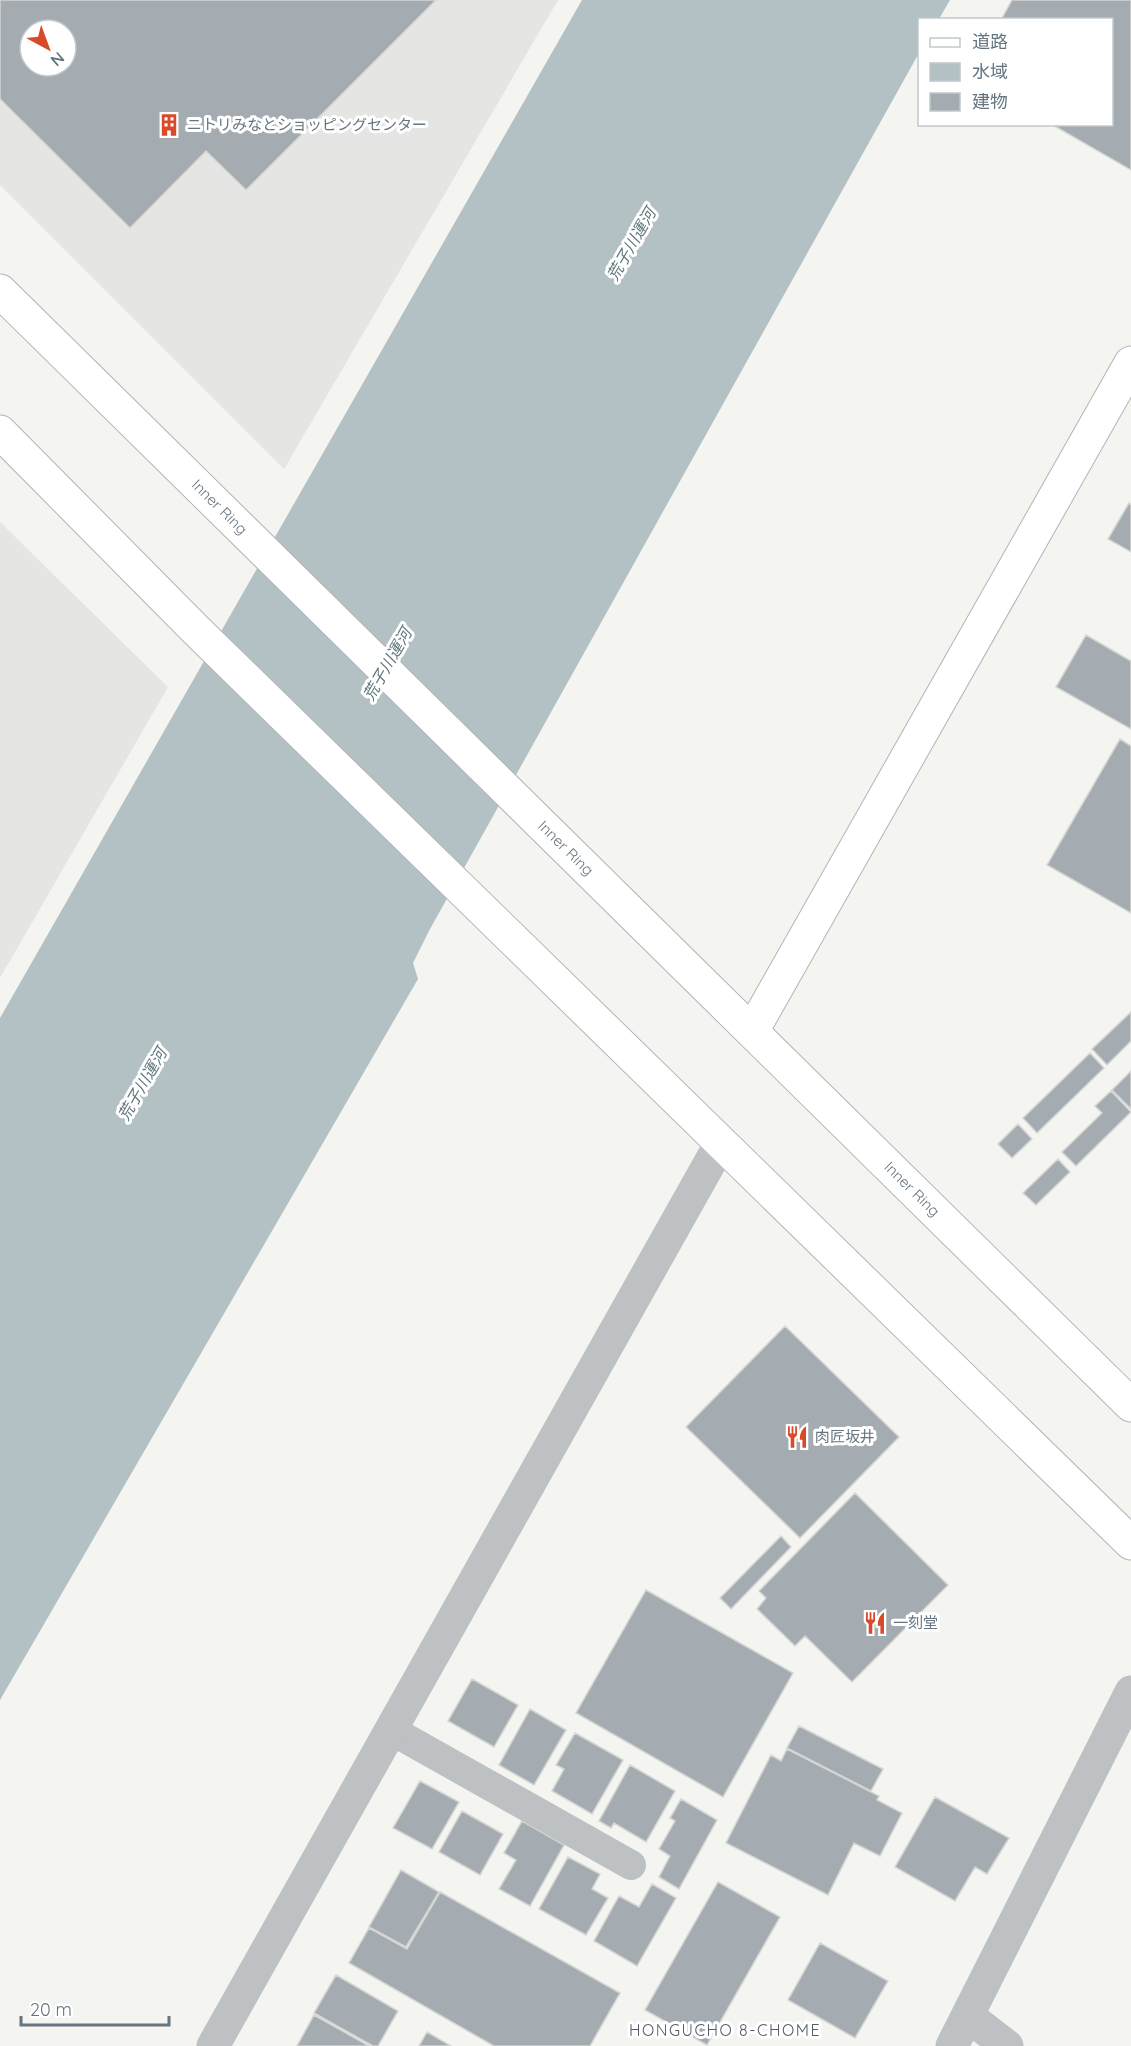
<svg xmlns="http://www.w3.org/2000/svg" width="1131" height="2046" viewBox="0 0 1131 2046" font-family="Quicksand,'Noto Sans JP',sans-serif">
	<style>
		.built { fill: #e5e5e4; fill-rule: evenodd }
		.water { fill: #b4c1c4 }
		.building { fill: #a4acb1; stroke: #d5d5d3; stroke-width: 1.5; fill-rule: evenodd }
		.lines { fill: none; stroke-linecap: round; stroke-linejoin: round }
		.secondary-casing { stroke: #b0b5b9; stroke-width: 35 }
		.primary-casing { stroke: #b1b5b8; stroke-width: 35 }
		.lane { stroke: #bdc1c4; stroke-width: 30 }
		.street { stroke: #bdc1c4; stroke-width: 33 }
		.secondary { stroke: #fff; stroke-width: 33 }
		.primary { stroke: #fff; stroke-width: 33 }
		.labels { text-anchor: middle; stroke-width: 6; stroke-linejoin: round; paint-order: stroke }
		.poi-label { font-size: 15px; fill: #657580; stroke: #fff; text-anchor: start }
		.street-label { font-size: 15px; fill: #657580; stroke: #fff }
		.water-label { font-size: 16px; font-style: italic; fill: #60777d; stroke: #fff }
		.neighbourhood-label { font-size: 16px; letter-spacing: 1.5px; fill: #525e65; stroke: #fff }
	</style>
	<rect width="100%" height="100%" fill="#f4f4f0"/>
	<!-- built -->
	<path class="built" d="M0,0H558L284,469L0,185ZM30,30H66V66H30Z
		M0,522L168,687L0,978Z"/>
	<!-- water -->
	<path class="water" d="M582,0H950L939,19L920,20L919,53L430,929L413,963L418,979L0,1700V1018Z"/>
	<!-- building -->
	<path class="building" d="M0,0H436L246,190L206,151L130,228L0,99ZM30,30H66V66H30Z
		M1012,0H1131V170L1051,124H1112V20H1001Z
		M1129,503L1131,505V552L1108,539Z
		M1086,635L1131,661V729L1056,687Z
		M1120,739L1131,746V913L1047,865Z
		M1131,1012V1041L1107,1065L1092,1049Z
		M1090,1053L1104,1068L1037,1133L1023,1118Z
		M1131,1071V1109L1112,1090Z
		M1111,1091L1131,1112L1076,1166L1062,1152L1102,1113L1095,1106Z
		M1018,1124L1032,1139L1012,1158L998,1144Z
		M1058,1159L1070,1172L1036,1205L1023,1193Z
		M785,1326L899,1437L800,1538L686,1427Z
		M855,1493L948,1585L852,1682L805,1636L795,1646L757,1609L766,1598L759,1591Z
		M781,1536L791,1547L731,1609L720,1598Z
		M646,1590L793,1673L723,1797L576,1713Z
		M472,1679L518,1705L494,1747L448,1721Z
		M530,1709L566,1730L534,1785L499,1765Z
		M799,1726L883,1769L871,1791L787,1748Z
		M575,1733L623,1760L592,1814L552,1791L564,1769L556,1765Z
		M787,1749L879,1796L877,1800L902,1813L880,1856L854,1843L828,1895L726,1843L771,1755L781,1761Z
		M630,1765L675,1791L646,1842L614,1823L611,1828L599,1821Z
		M420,1781L459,1802L432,1849L393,1828Z
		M935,1797L1009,1838L987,1874L975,1867L955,1901L895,1867Z
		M681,1799L717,1820L679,1889L659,1877L670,1856L659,1849L675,1821L670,1818Z
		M462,1811L503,1834L480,1875L439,1852Z
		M522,1821L564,1845L530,1906L499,1889L516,1860L504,1853Z
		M568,1857L600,1874L592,1889L608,1898L586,1935L539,1909Z
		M401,1870L439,1892L406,1947L369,1927Z
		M718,1882L780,1917L707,2045L645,2010Z
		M652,1884L676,1898L637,1966L594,1941L619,1896L639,1907Z
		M440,1892L620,1993L590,2046H494L349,1963L369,1928L407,1949Z
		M820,1943L888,1981L855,2038L788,2000Z
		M336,1975L398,2011L378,2046H373L314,2013Z
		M314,2015L369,2046H297Z
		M427,2032L451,2046H419Z"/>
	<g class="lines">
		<!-- secondary casing -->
		<g class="secondary-casing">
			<path id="secondary" d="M752,1031L1131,363"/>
		</g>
		<!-- primary casing -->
		<g class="primary-casing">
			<g id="primary">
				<path id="s1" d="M0,291L1131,1405"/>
				<path d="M0,432L196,630L1131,1543"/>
			</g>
		</g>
		<!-- lane -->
		<path class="lane" d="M391,1730L631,1865"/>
		<!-- street -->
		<path class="street" d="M968,2016L1007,2046
			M213,2046L721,1143
			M952,2046L1131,1692"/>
		<!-- secondary -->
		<use href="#secondary" class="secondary"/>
		<!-- primary -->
		<use href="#primary" class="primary"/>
	</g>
	<!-- icons -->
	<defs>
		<g id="building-bare" transform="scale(1.8)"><path d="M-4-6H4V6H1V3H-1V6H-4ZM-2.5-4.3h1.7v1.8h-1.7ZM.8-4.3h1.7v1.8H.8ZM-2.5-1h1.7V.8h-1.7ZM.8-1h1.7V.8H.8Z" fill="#d94a2b" stroke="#fff" stroke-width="2.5" paint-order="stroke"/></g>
		<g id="restaurant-bare" transform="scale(1.8)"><path d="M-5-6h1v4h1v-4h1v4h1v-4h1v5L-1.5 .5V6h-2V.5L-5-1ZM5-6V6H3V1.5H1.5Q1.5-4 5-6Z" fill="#d94a2b" stroke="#fff" stroke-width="2.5" paint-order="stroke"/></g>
	</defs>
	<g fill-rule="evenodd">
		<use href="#building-bare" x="169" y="125"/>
		<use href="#restaurant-bare" x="797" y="1437"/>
		<use href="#restaurant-bare" x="875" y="1623"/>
	</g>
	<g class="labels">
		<!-- poi labels -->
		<g class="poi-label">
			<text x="187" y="130">ニトリみなとショッピングセンター</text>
			<text x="815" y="1442">肉匠坂井</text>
			<text x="893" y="1628">一刻堂</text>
		</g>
		<!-- street labels -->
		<g class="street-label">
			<text dy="5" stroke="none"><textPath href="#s1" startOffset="308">Inner Ring</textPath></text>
			<text dy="5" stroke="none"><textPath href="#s1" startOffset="794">Inner Ring</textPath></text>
			<text dy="5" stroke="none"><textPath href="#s1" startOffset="1280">Inner Ring</textPath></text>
		</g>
		<!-- water labels -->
		<g class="water-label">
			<text transform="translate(631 244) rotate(-60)" y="6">荒子川運河</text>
			<text transform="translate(387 664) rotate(-60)" y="6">荒子川運河</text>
			<text transform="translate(142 1084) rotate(-60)" y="6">荒子川運河</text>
		</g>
		<!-- neighbourhood labels -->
		<g class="neighbourhood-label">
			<text x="725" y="2036">HONGUCHO 8-CHOME</text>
		</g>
	</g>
	<!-- legend -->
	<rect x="918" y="18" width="195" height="108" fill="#ffffff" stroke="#c1c8cc" stroke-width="1.5"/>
	<rect x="930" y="38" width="30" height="9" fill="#ffffff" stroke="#c1c8cc" stroke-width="1.5"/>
	<text x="972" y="48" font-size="18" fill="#657580">道路</text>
	<rect x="930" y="63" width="30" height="18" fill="#b4c1c4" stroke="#c1c8cc" stroke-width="1.5"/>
	<text x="972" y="78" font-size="18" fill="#657580">水域</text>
	<rect x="930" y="93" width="30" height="18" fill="#a4acb1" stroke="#c1c8cc" stroke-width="1.5"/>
	<text x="972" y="108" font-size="18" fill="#657580">建物</text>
	<!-- north arrow -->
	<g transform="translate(48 48) rotate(139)"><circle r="28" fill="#ffffff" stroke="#c1c8cc" stroke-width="1.5"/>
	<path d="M0-4.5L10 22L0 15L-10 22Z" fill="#d94a2b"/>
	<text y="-9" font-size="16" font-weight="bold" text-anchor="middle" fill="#657580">N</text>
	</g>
	<!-- scale -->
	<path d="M21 2016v9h148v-9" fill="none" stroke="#657580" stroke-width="3"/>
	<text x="30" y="2016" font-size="18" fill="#657580" stroke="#ffffff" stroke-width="4.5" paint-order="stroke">20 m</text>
</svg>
